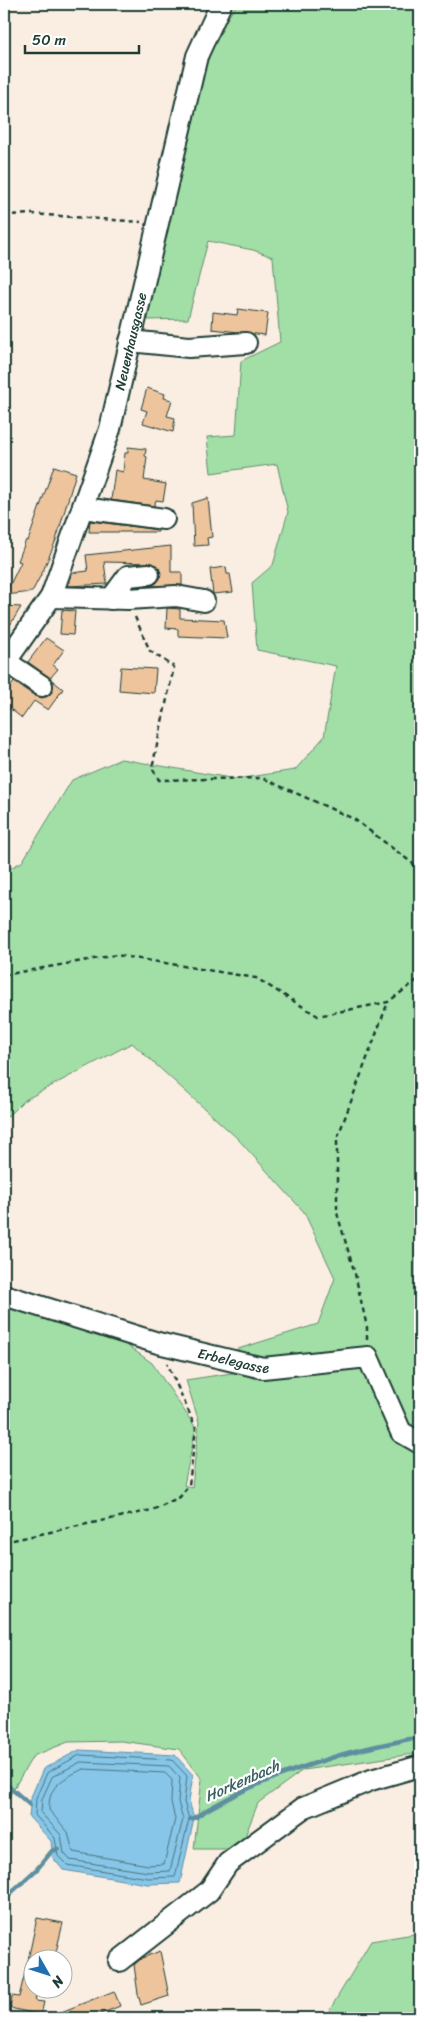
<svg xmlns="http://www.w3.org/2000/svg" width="424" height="2022" viewBox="0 0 424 2022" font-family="Sriracha,sans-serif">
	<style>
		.green { fill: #a2dfa6; stroke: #608e6d }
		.water { fill: #87c6e8; stroke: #5d8fa0 }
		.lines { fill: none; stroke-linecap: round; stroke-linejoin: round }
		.shore { stroke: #49747c; stroke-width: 1 }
		.stream { stroke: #5d8fa0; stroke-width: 4.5 }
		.building { fill: #eec49d; stroke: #1f3d34 }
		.minor-casing { stroke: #1f3d34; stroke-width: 24 }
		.path { stroke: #1f3d34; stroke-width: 2.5; stroke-dasharray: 5 4; stroke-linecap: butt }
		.minor { stroke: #fff; stroke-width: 20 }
		.labels { text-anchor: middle; stroke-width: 4.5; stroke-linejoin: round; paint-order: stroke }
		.street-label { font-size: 14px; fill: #1f3d34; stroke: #fff }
		.water-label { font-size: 15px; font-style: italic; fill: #395f61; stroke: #fff }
	</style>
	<rect width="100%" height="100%" fill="#faede2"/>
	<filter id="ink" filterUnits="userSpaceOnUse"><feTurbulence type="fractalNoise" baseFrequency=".02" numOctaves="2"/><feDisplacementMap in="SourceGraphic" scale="10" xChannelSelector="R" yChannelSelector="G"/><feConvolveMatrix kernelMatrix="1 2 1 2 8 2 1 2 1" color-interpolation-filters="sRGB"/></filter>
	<g filter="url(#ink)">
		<!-- green -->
		<path class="green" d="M237,4H420V1444L410,1440L388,1377L349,1359L236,1361L235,1350L318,1324L335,1278L304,1212L237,1138L132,1043L23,1101L4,1120V871L22,862L72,780L121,759L236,779L295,770L324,737L336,666L257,650L252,583L273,565L288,512L277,464L211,473L207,437L236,435L241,361L280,342L273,257L253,250L208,241L188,319L148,320L162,224L197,91L217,34Z
			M4,1301L114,1336L152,1363L196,1428L184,1485L192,1488L199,1422L186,1380L245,1371L351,1365L370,1373L420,1448V1753L303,1770L258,1803L240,1849H194L202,1779L179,1749L121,1741L68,1742L33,1756L4,1805Z
			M420,1933V2018H325L371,1941Z"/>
		<!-- water -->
		<path class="water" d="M79,1750L175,1755L193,1775L189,1801L194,1818L180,1883L147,1884L63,1870L53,1858L51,1841L29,1817L31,1797L43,1769Z"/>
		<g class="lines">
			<!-- shore -->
			<path class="shore" d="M80,1755L172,1760L187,1776L184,1802L189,1819L175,1877L148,1878L67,1865L58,1856L55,1838L35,1815L36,1798L47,1773Z
				M81,1762L169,1766L180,1778L178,1802L183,1819L170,1871L148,1872L70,1860L64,1853L61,1835L41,1813L42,1799L52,1777Z
				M83,1769L165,1773L172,1780L171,1802L175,1819L164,1864L148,1865L73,1852L68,1832L49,1810C48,1785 63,1779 83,1769Z"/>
			<!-- stream -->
			<path class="stream" d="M4,1782L30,1805
				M190,1819L194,1818C237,1790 286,1772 334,1757C358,1749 384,1745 409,1739H420
				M4,1899L37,1869L52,1851L58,1849"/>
		</g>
		<!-- building -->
		<path class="building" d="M238,309L268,313L265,335L212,329L213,312L237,315Z
			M147,388L165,394L164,398L172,400L167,416L175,418L173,432L143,423L147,411L141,409Z
			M128,447L146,449L145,456L147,457L144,480L166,484L163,501L156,500L154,506L111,500L115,470L123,472L125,453H128Z
			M54,466L76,473L56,540L43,571L32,592L5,595L21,562L18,561L26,540L28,541Z
			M208,498L212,537L207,538L208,545L194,546L192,503Z
			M90,521L158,530V532H89Z
			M171,546V572H182V585L151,586L160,579L161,573L158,567L153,563L104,562L107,584L69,586L72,573L88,571L86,555Z
			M226,567L227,574H230L233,592L213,594L210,569Z
			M4,606L21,607L4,635Z
			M167,608L180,609V618L224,620L227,638L178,636V629L166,628Z
			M62,610L75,611L73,635L60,634Z
			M46,638L64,650L53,665L58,669L50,678L28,662Z
			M121,667L156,669L154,693L119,690Z
			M53,681L63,689L48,710L34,701L22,718L4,704V696L14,682L35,696L42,698L48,696L52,692Z
			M37,1918L63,1923L54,1960H28Z
			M160,1951L169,1996L141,2005L138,1994L134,1965L142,1958Z
			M28,1960L32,1961V1992L37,1993L35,2001L44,2002L41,2015L10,2008L12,1996L19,1997Z
			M114,1991L120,2006L98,2015L99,2018H46Z"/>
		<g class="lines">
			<!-- minor casing -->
			<g class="minor-casing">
				<g id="minor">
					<path d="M130,341L189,347L246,343"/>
					<path d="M83,508L164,519"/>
					<path d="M51,597L128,599L176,596L204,601"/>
					<path d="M111,599L128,576L149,574"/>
					<path d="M5,661L42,686"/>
					<path id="s1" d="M4,664L51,597L110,429L197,56L221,4"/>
					<path id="s2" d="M4,1295L158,1343L263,1368L368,1357L401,1432L420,1443"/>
					<path d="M119,1961L209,1891L228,1863L303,1808L371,1780L420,1766"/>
				</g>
			</g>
			<!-- path -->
			<path class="path" d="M4,215L33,214L141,222
				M135,617L150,651L174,667L152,768L159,780L262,778L354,819L420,869
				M4,975L116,955L256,978L318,1016L388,1002L420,978
				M367,1340V1327L355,1274L337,1213V1139L388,1002
				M4,1542L152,1510L180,1497L189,1485L196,1428L167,1363"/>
			<!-- minor -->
			<use href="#minor" class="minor"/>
		</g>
	</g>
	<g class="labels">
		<!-- street labels -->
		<g class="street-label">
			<text dy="5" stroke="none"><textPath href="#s1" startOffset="350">Neuenhausgasse</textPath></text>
			<text dy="5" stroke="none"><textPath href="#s2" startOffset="239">Erbelegasse</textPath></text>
		</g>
		<!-- water labels -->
		<g class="water-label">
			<text transform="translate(242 1781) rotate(-24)" y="5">Horkenbach</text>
		</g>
	</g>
	<!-- margin -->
	<rect width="424" height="2022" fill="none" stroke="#fff" stroke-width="20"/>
	<rect x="10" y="10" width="404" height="2002" fill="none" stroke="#1f3d34" stroke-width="2" filter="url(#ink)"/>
	<!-- north arrow -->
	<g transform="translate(48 1974) rotate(129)"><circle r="24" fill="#ffffff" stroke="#a5b1ae"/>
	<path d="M0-4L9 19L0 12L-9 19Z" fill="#1f6fb2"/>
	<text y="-8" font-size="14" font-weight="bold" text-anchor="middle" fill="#1f3d34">N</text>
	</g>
	<!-- scale -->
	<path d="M25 45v8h114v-8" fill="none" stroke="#1f3d34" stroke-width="2.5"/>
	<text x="32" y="45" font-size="15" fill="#1f3d34" stroke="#ffffff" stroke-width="4" paint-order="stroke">50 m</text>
</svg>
